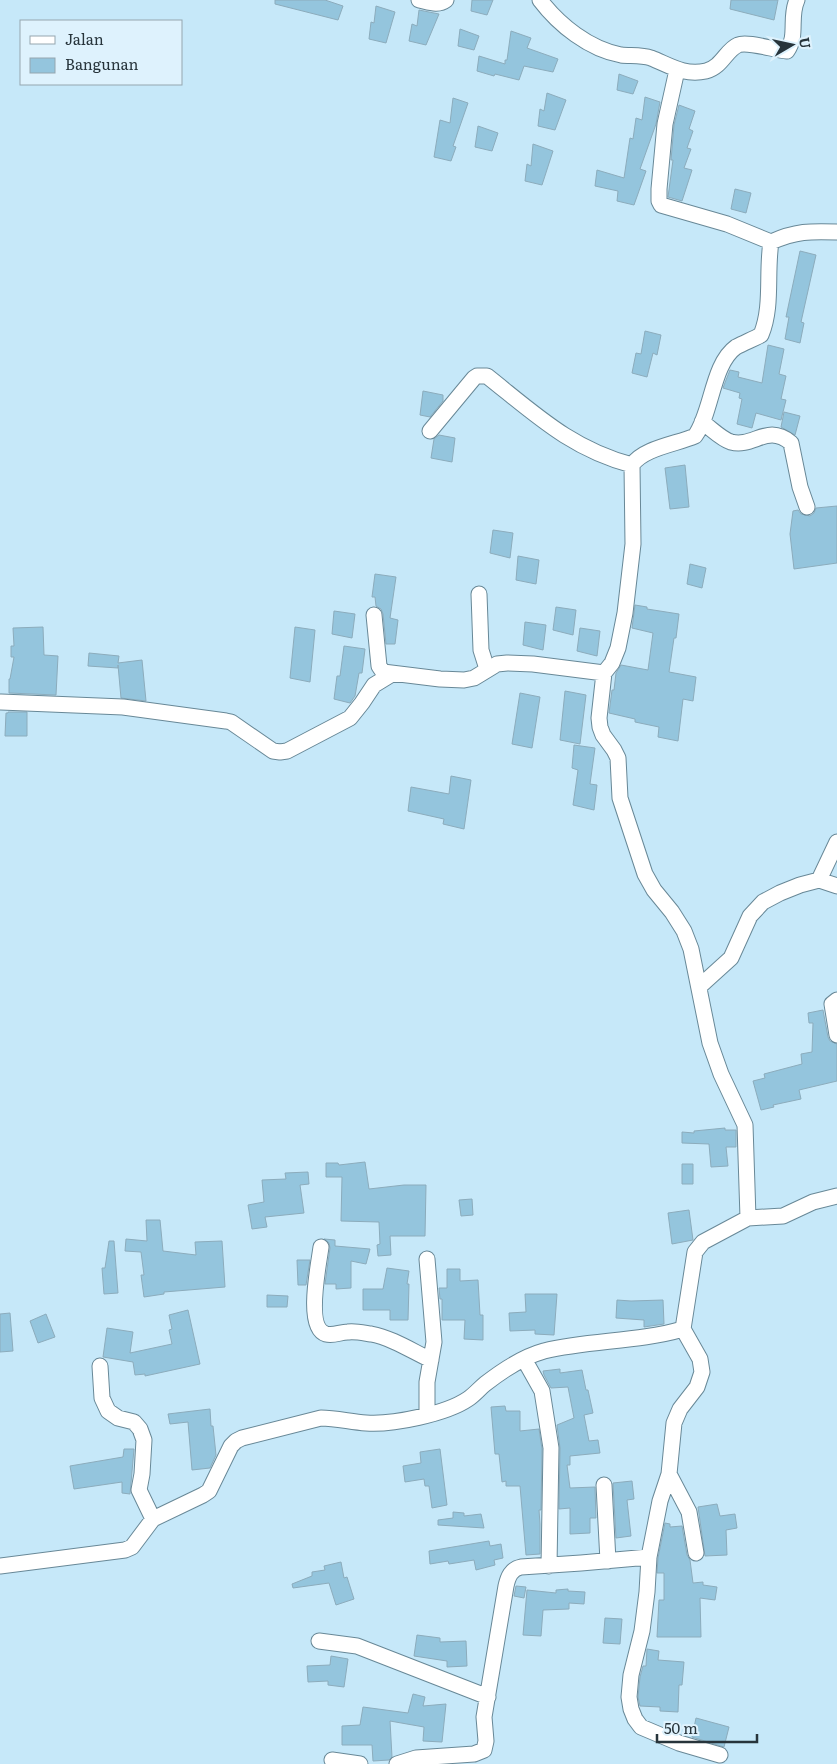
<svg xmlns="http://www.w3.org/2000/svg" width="837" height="1764" viewBox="0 0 837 1764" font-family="Literata,serif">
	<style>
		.building { fill: #94c5dd; stroke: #8cacbc }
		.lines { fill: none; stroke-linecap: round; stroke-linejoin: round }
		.minor-casing { stroke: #688897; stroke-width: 17 }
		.minor { stroke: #fff; stroke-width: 15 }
	</style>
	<rect width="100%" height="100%" fill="#c6e8f9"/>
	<!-- building -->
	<path class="building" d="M275,0H325L343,6L338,20L275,4Z
		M472,0H493L487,15L471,11Z
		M731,0H778L774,20L730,9Z
		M376,6L395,12L386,43L369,39L371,22L374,23Z
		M419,10L439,14L426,45L409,41L412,24L417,26Z
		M460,29L479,36L474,50L458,46Z
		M511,31L531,38L527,48L558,59L553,72L524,66L519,80L495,74L494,76L477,71L479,56L505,64V60H507Z
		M619,74L638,81L633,94L617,90Z
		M547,93L566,100L555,130L538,126L540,109L544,111Z
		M645,97L660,102L656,124L640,169L646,171L634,205L617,201L618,191L595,186L597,170L624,178L630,138L633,139L636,118L642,120Z
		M453,98L468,103L453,146L456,147L451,161L434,157L440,120L450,123Z
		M679,105L695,111L689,129L693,131L687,148L691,149L684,168L692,170L682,201L668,197L673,160H671L674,125Z
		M478,126L498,133L492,151L475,147Z
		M533,144L553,151L542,185L525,181L527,164L531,166Z
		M735,189L751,193L746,213L731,209Z
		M800,251L816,255L801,322L804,323L800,343L785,339L789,317H786Z
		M645,331L661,335L657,355L653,353L647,377L632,373L636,353L641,354Z
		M768,345L784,349L779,374L786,376L781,399L786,400L781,420L756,413L752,428L737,424L742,399L739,398L740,393L723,388L726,380L730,370L739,372L738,377L762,383Z
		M423,391L443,395V401L430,417L420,415Z
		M784,412L800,416L795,435L781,427Z
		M439,435L455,438L452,462L431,458L434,439Z
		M685,465L689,507L670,509L665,468Z
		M837,506V563L794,569L790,534L793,511L798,510L801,514L810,516L814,513L816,508Z
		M493,530L513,533L510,558L490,553Z
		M518,556L539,560L536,584L516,580Z
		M690,564L706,568L702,588L687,584Z
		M375,574L396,577L390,618L398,620L395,644H386L383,614L381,609L376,606L375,597H372Z
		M635,605L647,607V609L679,614L676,638H674L669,672L696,677L693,701L683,699L678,741L658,737L659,727L635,722V719L609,713L612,690H614L616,673L621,665L648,670L653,633L632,628Z
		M556,607L576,610L573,635L553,630Z
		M334,611L355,614L352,638L332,634Z
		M525,622L546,625L543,650L523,645Z
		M43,627L44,655L58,656L56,695L9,693V679H10L14,657H11V646H14L13,628Z
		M295,627L315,630L310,682L290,678Z
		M580,628L600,631L597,656L577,651Z
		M344,646L365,649L362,673H359L355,696L350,703L334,699L337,676H340Z
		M89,653L119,656L118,663L142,660L146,701L121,698L118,665V668L88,666Z
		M565,691L586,695L580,744L560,740Z
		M520,693L540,697L532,748L512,744Z
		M8,712H27V736H5L6,713H8Z
		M574,745L595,748L590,784L597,785L594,810L573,805L578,770L572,768Z
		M451,776L471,780L464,829L443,824L444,819L408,811L411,787L449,794Z
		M823,1010L828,1037L830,1041L837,1044V1081L799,1090L801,1099L773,1105L774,1107L761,1110L753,1081L765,1078L764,1074L802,1064L801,1054L812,1052L813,1023H809L808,1013Z
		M725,1128V1130H736V1147H726L728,1166L711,1167L709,1144L682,1143V1132L694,1133V1131Z
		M365,1162L369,1189L404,1185H426L425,1236H390L391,1255L378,1256L377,1245L380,1244L379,1222L341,1221L342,1177H326V1163H338L339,1165Z
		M682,1164H693V1184H682Z
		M308,1172L309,1184L300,1185L304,1213L265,1217L267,1227L252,1229L248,1205L264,1202L262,1180L286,1179L285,1173Z
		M472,1199L473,1215L461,1216L459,1200Z
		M689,1210L693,1240L672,1244L668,1213Z
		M146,1220H160L163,1251L196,1255L195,1242L222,1241L225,1287L164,1292V1294L144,1297L141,1275H144L141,1252L125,1251L126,1239L147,1241Z
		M324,1239L335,1240V1246L370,1249L366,1264L351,1261V1288L336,1289V1284H325L330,1248L329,1243Z
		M109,1241H114L118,1293L104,1294L102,1268H105Z
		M297,1260H310L306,1285H298Z
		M387,1268L409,1271L407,1284H409L408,1320H390V1310H363V1289H383Z
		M447,1269H460V1281L478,1280L480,1315H483V1340L464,1339L465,1320H442V1299H440L439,1288H447Z
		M525,1294H557L554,1335L535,1334V1330L510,1331L509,1313L526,1312Z
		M267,1295L288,1296L287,1307H267Z
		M617,1300L631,1301L663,1300L664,1324L644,1327V1320L616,1318Z
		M188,1310L200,1364L145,1376V1374L135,1375L133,1362L103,1357L107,1328L133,1332L130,1353L172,1344L169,1330L172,1329L169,1315Z
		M10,1313L13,1351L0,1352V1314Z
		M46,1314L55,1337L38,1343L30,1321Z
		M560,1369V1373L582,1370L586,1390H588L593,1413L584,1415L589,1441L598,1440L600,1453L570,1456V1465H567L570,1488L595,1487L596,1518H590V1533L570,1534V1508L559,1509L560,1448L557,1425L574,1418L568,1387L551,1388L544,1375L543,1371Z
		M505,1406L506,1411H520V1431L539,1429L542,1449L541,1510H539L540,1524V1554L526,1555L520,1486H506V1481L502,1482L499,1454H495L491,1407Z
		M210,1409L211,1426H213L216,1455L210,1468L192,1470L188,1422L170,1424L168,1414Z
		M124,1449H134L130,1494L122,1493V1482L74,1489L70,1466L123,1457Z
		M440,1449L447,1505L432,1508L429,1486H425L424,1479L405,1482L403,1466L421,1463L420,1452Z
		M632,1481L634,1499L627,1500L631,1536L616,1538L613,1483Z
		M717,1504L720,1516L735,1514L737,1528L726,1530L727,1555L705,1556L698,1507Z
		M453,1512L464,1513V1516L481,1514L484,1528L438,1525V1520L453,1518Z
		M665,1523L670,1524V1527L682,1526L687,1555L690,1560L693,1583L703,1582V1585L717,1587L715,1600L700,1598L701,1637H657L659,1600H664V1573H657L658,1558Z
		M489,1541L490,1546L501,1544L503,1558L494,1560L495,1565L476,1570L474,1560L449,1564L448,1561L430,1564L429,1551Z
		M341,1562L344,1578L347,1577L354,1599L336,1605L329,1583L293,1588L292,1584L312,1576V1572L325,1570L324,1566Z
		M516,1586L526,1587L524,1598L514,1596Z
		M568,1589V1591L585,1592L584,1604L569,1603V1609L543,1610L541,1636L523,1635L527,1590L556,1593V1590Z
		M605,1618L622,1619L620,1644L603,1643Z
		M417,1635L440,1638V1642L466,1641L467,1666L447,1667V1661L414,1656Z
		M647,1649L659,1651L658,1660L684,1662L682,1685H679L678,1712L660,1711V1707L640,1706L638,1697L640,1677L643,1666H646Z
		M331,1656L348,1659L344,1687L328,1685V1681L308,1682L307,1666L330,1665Z
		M413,1694L425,1697L423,1706L446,1704L442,1742L423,1741L424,1727L390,1721L392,1757L389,1760L373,1761L372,1745H342V1726L360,1725L363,1707L408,1713Z
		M696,1718L729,1727L724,1747L692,1737Z"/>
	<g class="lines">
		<!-- minor casing -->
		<g class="minor-casing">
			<path id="minor" d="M419,0C429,2 438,6 446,0
				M540,0C559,25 589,49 621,55C630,56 642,55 651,58C669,65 684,76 706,71C722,67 726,50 738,45C747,41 775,50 787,51C798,36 789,17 797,0
				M677,70L665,124L659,189V201L661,205L727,224L771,242
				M702,422C711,428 721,439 731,442C754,448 767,423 791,443L800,487L807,507
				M430,431L474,378L477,376H487C535,414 571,449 632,465
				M479,594L481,650L487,669
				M374,615L379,666L383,672L440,679L464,680L474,678L497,664L507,663L533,664L604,673
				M1,702L123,707L226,721L231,722L273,751L280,752L287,751L350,718L362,703L374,685L392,674
				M819,880L837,842
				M699,987L731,958L750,916L763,902L780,893L800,885L819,880L837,886
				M837,1000L832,1004L837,1035
				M748,1218L745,1125L721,1074L710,1043L691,949L684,931L672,912L654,890L645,874L620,798L618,758L614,750L603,735L600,727L599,718L604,673L612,663L618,648L625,613L633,544L632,465C643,448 677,444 695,436C712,413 712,364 736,347C744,343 753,339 761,335C773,306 766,273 771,242C796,231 810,231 837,232
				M321,1247C319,1263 305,1328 326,1334C334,1336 340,1332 348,1332C355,1331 364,1333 371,1334C392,1338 412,1351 431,1360
				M683,1329L700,1359L702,1372L697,1387L680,1409L674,1423L669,1474L660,1501L649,1557L647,1592L642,1631L631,1675L629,1697L631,1709L635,1719L641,1727L679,1743L720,1755
				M524,1359L542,1391L551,1448L549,1566
				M100,1366L102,1398L108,1411L118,1418L134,1422L140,1429L144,1440L142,1474L139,1490L153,1519
				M427,1415V1382L434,1342L427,1259
				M669,1474L689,1512L696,1553
				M604,1485L608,1561
				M0,1566L125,1550L132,1547L153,1519L203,1495L209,1491L231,1446L236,1441L242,1438L321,1418C336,1418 351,1422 366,1423C392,1425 446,1414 468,1399C474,1395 479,1389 485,1384C503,1370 522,1357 544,1351C590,1340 638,1342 683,1329L695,1252L703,1242L748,1218L783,1216L813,1202L837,1196
				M319,1641L357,1646L488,1697
				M332,1760L360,1764
				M397,1764L416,1758L474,1754L484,1750L486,1741L484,1717L506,1586C508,1577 511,1569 521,1567L581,1563L649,1557"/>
		</g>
		<!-- minor -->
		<use href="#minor" class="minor"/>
	</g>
	<!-- legend -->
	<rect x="20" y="20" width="162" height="65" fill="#def2fd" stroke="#95a6af"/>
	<rect x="30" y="36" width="25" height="8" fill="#ffffff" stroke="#95a6af"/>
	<text x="65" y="45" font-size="15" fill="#27343b">Jalan</text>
	<rect x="30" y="58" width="25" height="15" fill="#94c5dd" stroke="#95a6af"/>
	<text x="65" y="70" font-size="15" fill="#27343b">Bangunan</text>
	<!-- north arrow -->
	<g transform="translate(792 45) rotate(81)" stroke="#def2fd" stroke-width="4" paint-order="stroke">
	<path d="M0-4L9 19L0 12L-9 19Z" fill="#27343b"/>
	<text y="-8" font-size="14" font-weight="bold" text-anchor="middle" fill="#27343b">U</text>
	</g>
	<!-- scale -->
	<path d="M657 1734v8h100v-8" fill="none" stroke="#27343b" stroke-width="2.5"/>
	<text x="664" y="1734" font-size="15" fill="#27343b" stroke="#def2fd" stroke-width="4" paint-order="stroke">50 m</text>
</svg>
